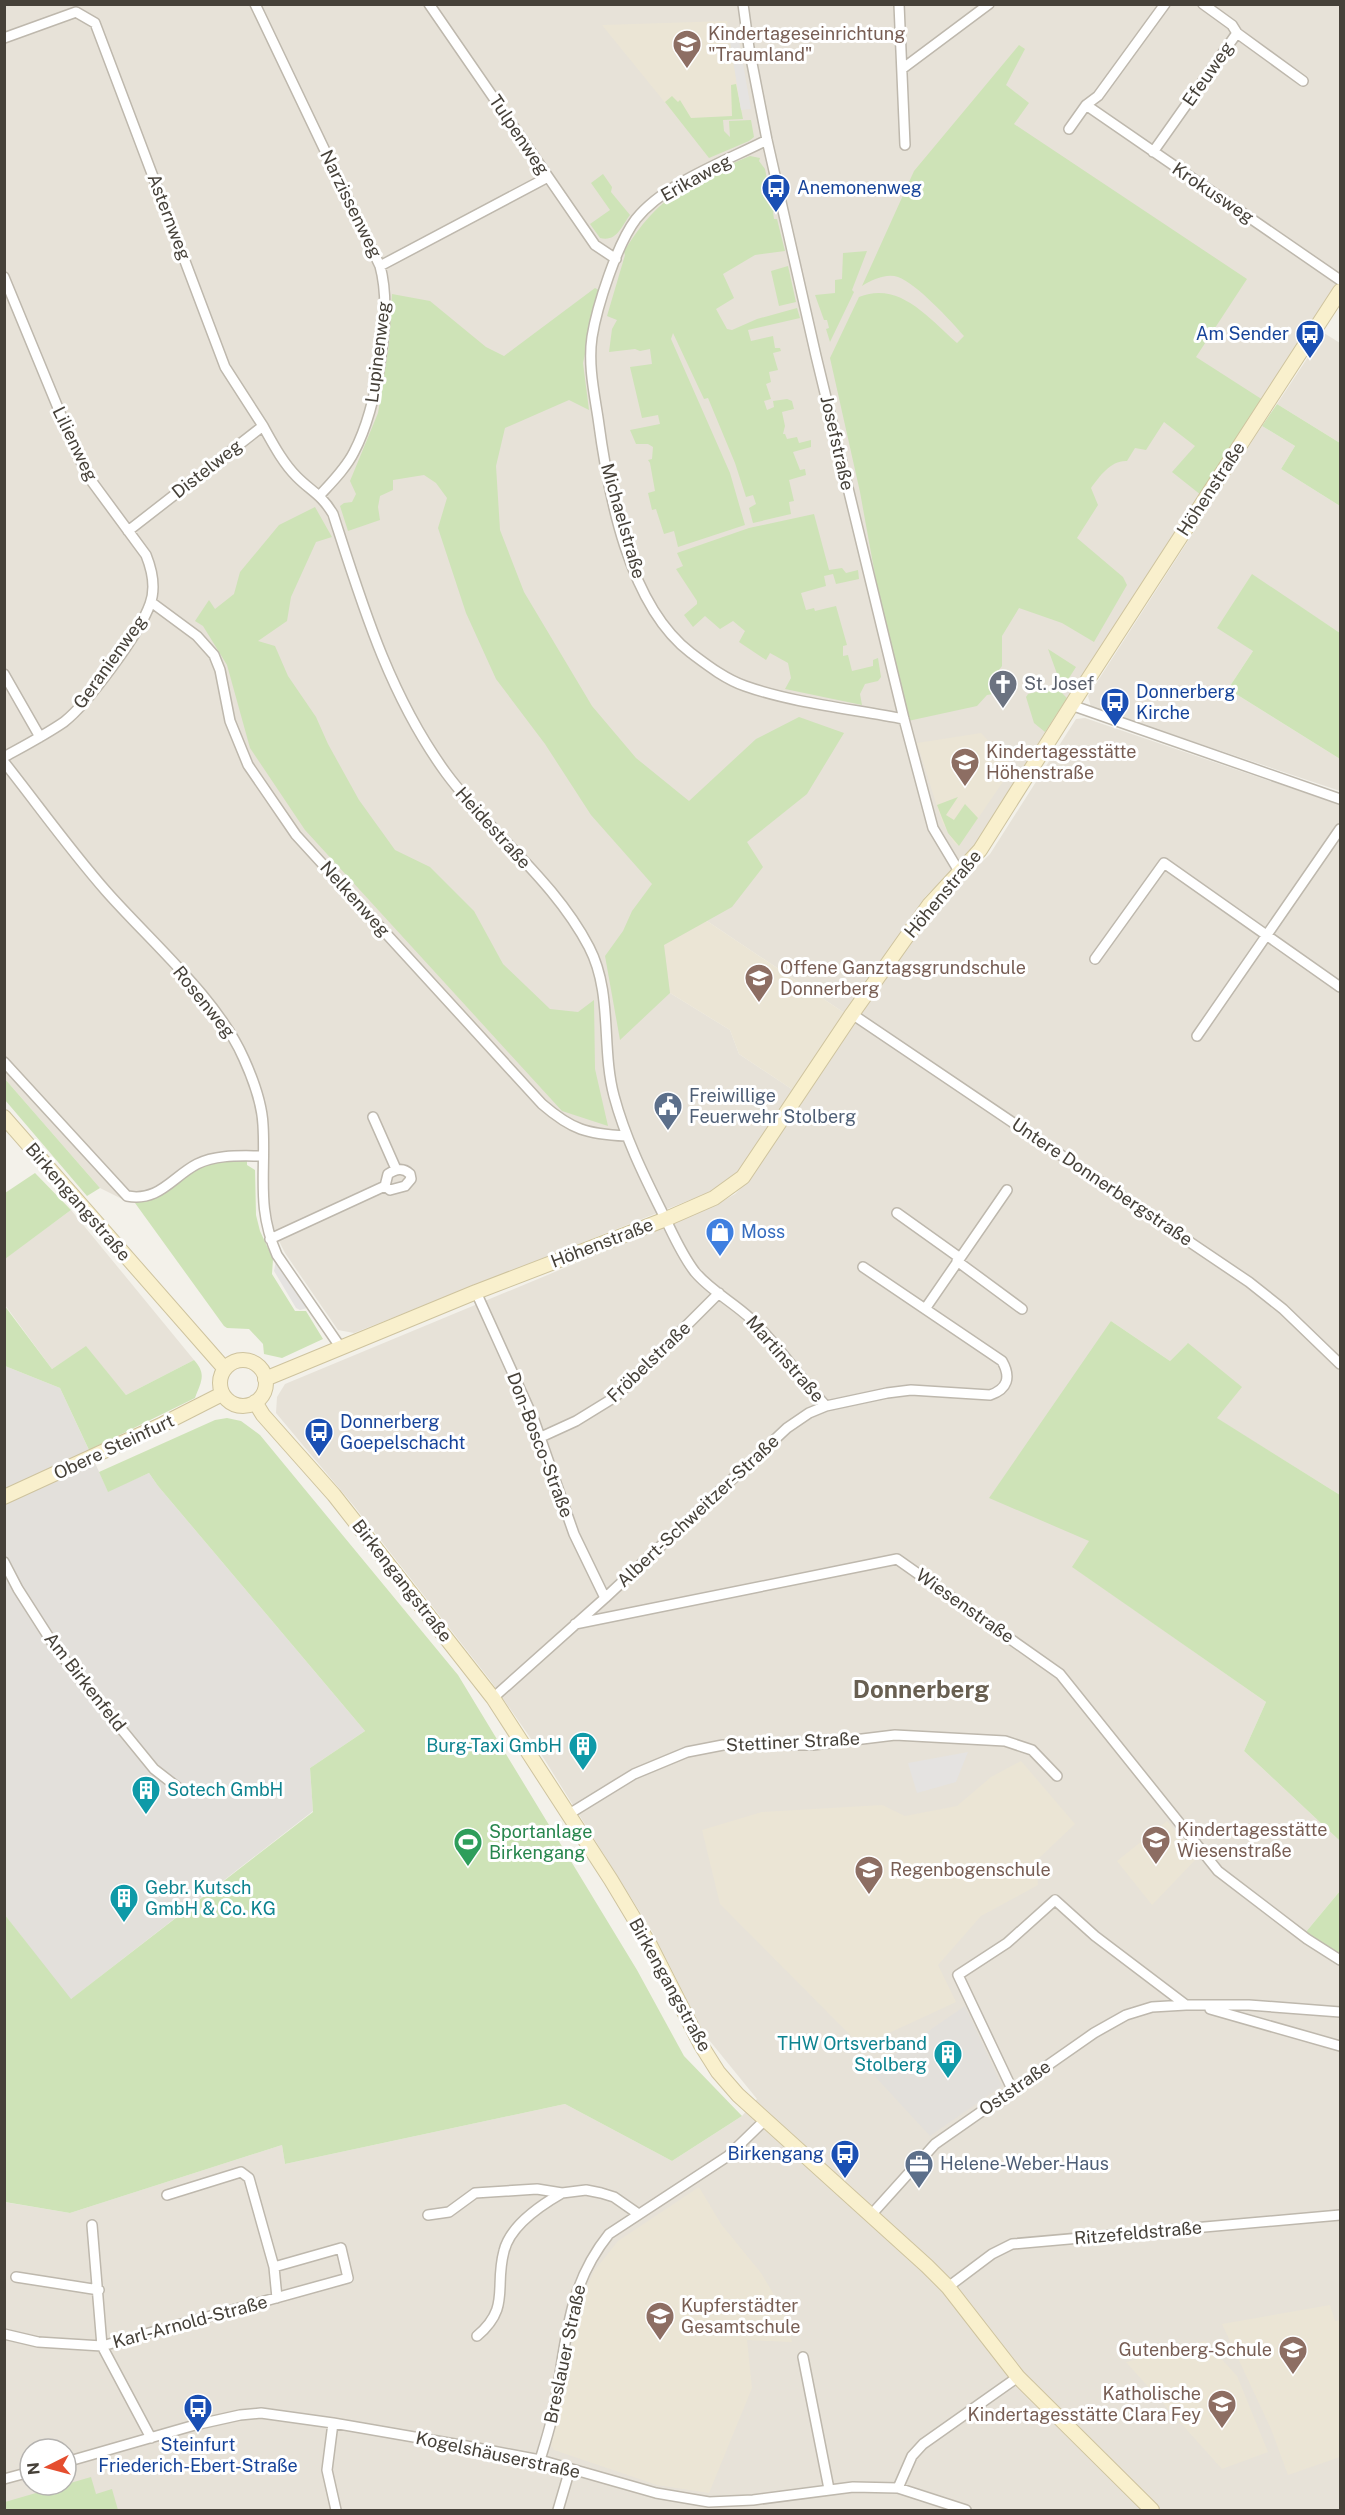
<svg xmlns="http://www.w3.org/2000/svg" width="1345" height="2515" viewBox="0 0 1345 2515" font-family="'Public Sans',sans-serif">
	<style>
		.residential { fill: #e7e2d8; fill-rule: evenodd }
		.industrial { fill: #e3e0db }
		.education { fill: #ebe5d5 }
		.green { fill: #cee3b7 }
		.parking { fill: #e5e3e1 }
		.lines { fill: none; stroke-linecap: round; stroke-linejoin: round }
		.street-casing { stroke: #beb8ad; stroke-width: 12 }
		.secondary-casing { stroke: #cec39e; stroke-width: 16 }
		.street { stroke: #fff; stroke-width: 9 }
		.secondary { stroke: #f9f0cd; stroke-width: 14 }
		.labels { text-anchor: middle; stroke-width: 6; stroke-linejoin: round; paint-order: stroke }
		.education-label { font-size: 18px; fill: #785e54; stroke: #fff; text-anchor: start }
		.street-label { font-size: 18px; fill: #464139; stroke: #fff }
		.transit-label { font-size: 18px; fill: #164399; stroke: #fff; text-anchor: start }
		.worship-label { font-size: 18px; fill: #5b616d; stroke: #fff; text-anchor: start }
		.service-label { font-size: 18px; fill: #4e5e75; stroke: #fff; text-anchor: start }
		.shop-label { font-size: 18px; fill: #366cbe; stroke: #fff; text-anchor: start }
		.culture-label { font-size: 18px; fill: #0d838f; stroke: #fff; text-anchor: end }
		.leisure-label { font-size: 18px; fill: #27864d; stroke: #fff; text-anchor: start }
		.district-label { font-size: 24px; font-weight: bold; fill: #685f51; stroke: #fff }
	</style>
	<rect width="100%" height="100%" fill="#f3f1ea"/>
	<!-- residential -->
	<path class="residential" d="M4,5H1340V284L1045,732L974,847L925,897L846,1014L707,921L670,993L730,1030L739,1054L793,1090L738,1171L710,1192L354,1333L338,1330L285,1253L275,1233L269,1203V1161L229,1160L143,1202L126,1201L100,1188L5,1079Z
		M1324,333L1340,343V443L1277,404Z
		M1262,426L1295,446L1281,469L1340,506V633L1299,606L1253,651L1228,689L1340,759V791L1091,707L1088,696Z
		M1085,718L1340,805V1495L1216,1418L1187,1344L1170,1361L1111,1321L1090,1541L1073,1567L1266,1702L1244,1751L1340,1841V1891L1305,1933L1340,1955V2510H5L4,2202L70,2213L282,2145L285,2164L565,2104L672,2161L742,2116L757,2099L705,2035L653,1933L536,1746L490,1680L354,1506L276,1413L277,1397L285,1384L716,1205L735,1194L748,1181L803,1097L934,909L990,854L1076,719ZM30,2449H66V2485H30Z
		M71,1210L194,1360L126,1395L86,1347L52,1369L5,1305L4,1259Z"/>
	<!-- industrial -->
	<path class="industrial" d="M5,1366L60,1388L108,1491L149,1473L158,1486L365,1731L310,1768L313,1811L70,2000L5,1915Z
		M965,2006L1002,2086L930,2136L870,2071Z"/>
	<!-- education -->
	<path class="education" d="M727,21L743,119L680,121L602,25Z
		M981,733L995,748L1006,749L1011,770L959,846L954,843L942,822L917,743Z
		M707,921L846,1014L793,1090L739,1054L730,1030L670,993L664,945Z
		M1021,1761L1075,1824L1036,1861L1038,1885L981,1916L938,1965L956,2002L861,2046L720,1904L702,1830L762,1812L882,1805L905,1816L957,1806L991,1777Z
		M1167,1821L1198,1857L1152,1905L1117,1861Z
		M699,2187L721,2224L761,2273L783,2310L792,2342L747,2340L752,2388L709,2493L657,2485L554,2450L551,2446L582,2299L594,2271L618,2241Z
		M1330,2305L1335,2321L1340,2320V2457L1288,2475L1271,2429L1222,2324Z
		M1205,2341L1237,2376L1268,2452L1222,2469L1126,2362Z"/>
	<!-- green -->
	<path class="green" d="M1019,45L1025,49L1006,85L1029,103L1014,124L1247,279L1196,357L1263,400L1201,495L1172,472L1195,446L1164,422L1146,450L1135,448L1127,461C1111,460 1100,476 1091,488L1098,505L1077,538L1123,577L1127,585L1094,642L1062,623L1019,608L1002,636V666L990,682L993,694L987,695L977,706L908,721L881,608L860,492L830,358L859,297C900,281 928,318 957,343L964,336C951,321 916,283 898,277C886,273 872,280 862,286L914,171Z
		M736,84L743,119L723,120L724,131L730,137L729,121L751,120L754,137L749,141L709,158L665,102L672,96L678,102L680,100L691,118L732,116L731,85Z
		M750,156L760,158L759,161L765,169L769,189L761,191L762,195L770,193L775,211L773,212L774,219H777L785,251L755,255L723,274L734,298L716,309L727,329L732,330L757,319L797,308L800,318L748,330L751,341L773,336L775,348H780L781,351L773,353L778,370L769,372L771,382L766,384L771,399L764,401L767,410L774,407L773,401L787,399L792,401L794,409L782,412L785,426L783,434H785L787,439L797,437L799,443L811,440V447L793,452L800,470L805,469L806,475L789,480L794,501L789,502L791,514L753,523L749,508L756,504L753,495L746,497L735,463L708,398L704,399L673,333L671,339L730,473L745,525L678,547L674,531L664,534L656,509L652,510L648,493L655,491L650,463L648,460L652,459L653,447L648,444H636L630,430L660,424L658,415L642,418L630,367L652,364L650,349L640,351L635,349L609,352L612,329L617,320L607,316L625,255L624,252C658,195 691,181 750,156Z
		M603,174L612,187L611,192L630,215C621,227 617,242 600,238L590,224L610,210L591,183Z
		M867,251L852,290L854,292L830,342L826,329L829,328L827,320H824L815,295L835,293V280L842,279L843,253Z
		M788,266L796,302L779,306L771,271Z
		M595,288L599,290L583,363L589,410L569,400L505,428L496,466L500,530L524,592L592,706L636,758L689,801L756,739L799,717L844,733L807,794L747,842L763,867L732,907L664,945L670,993L620,1040L605,956L623,931L632,911L652,884L591,815L545,744L496,679L466,613L438,528L447,498L436,483L424,475L393,480V490L380,496L378,507L380,520L348,531L340,506L344,503L352,502L356,494L350,481L378,413L389,345L392,294L430,301L486,347L504,356Z
		M1277,404L1340,443V506L1281,469L1295,446L1262,426Z
		M315,507L332,537L316,542L291,597L287,621L258,641L275,646L288,676L316,717L328,744L359,800L395,850L430,867L474,911L503,964L550,1009L578,1012L594,1000L595,1069L608,1126L562,1111L305,830L250,748L227,665L203,626L195,621L209,600L215,609L234,594L240,572L279,525Z
		M814,514L829,570L842,568L846,573L858,570L859,579L836,584L833,574L824,576L826,586L801,593L806,610L814,608L815,611L836,606L847,645L843,646V656L848,655L852,671L873,666V660L878,658L881,677L878,681L865,684L860,694L862,705L785,689L791,678L788,663L770,653L766,660L739,642L745,631L733,621L720,629L705,616L693,627L684,615L697,604V601L676,569L683,566L677,553L749,528Z
		M1252,574L1340,633V759L1228,689L1253,651L1217,628Z
		M1048,649L1076,667L1064,686L1060,682Z
		M1056,687L1067,698L1045,732L1034,723L1026,697L1028,694Z
		M958,797L946,815L954,820L965,804L978,818L959,846L948,833L937,805Z
		M4,1079H5L100,1188L87,1196L5,1100Z
		M247,1159V1165L255,1170L256,1215L260,1231L273,1259L272,1274L295,1311H306L323,1339L282,1358L264,1354L263,1344L249,1329L227,1328L224,1326L135,1203L155,1196L201,1166L214,1161Z
		M35,1173L71,1210L5,1259V1193Z
		M4,1305L52,1369L86,1346L126,1395L194,1360C207,1374 201,1382 195,1398L89,1450L60,1388L5,1366Z
		M1111,1321L1170,1361L1188,1343L1242,1387L1217,1418L1340,1495V1841L1244,1751L1266,1702L1072,1567L1089,1541L989,1498Z
		M227,1418L241,1421L260,1435L458,1675L637,1970L684,2056L742,2116L672,2161L565,2104L285,2164L282,2145L70,2213L5,2202V1915L71,1999L313,1812L310,1768L365,1731L158,1486L149,1473L108,1492L99,1472L215,1420Z
		M1340,1891V1955L1305,1933Z
		M91,2477L96,2494L112,2489L118,2510H5V2502Z"/>
	<!-- parking -->
	<path class="parking" d="M729,35H738L751,109L741,110Z
		M276,1260L307,1308L300,1310L296,1308L274,1271Z
		M968,1752L956,1782L917,1793L908,1763Z"/>
	<g class="lines">
		<!-- street casing -->
		<g class="street-casing">
			<path id="street" d="M255,4L380,266C393,313 377,408 354,452C346,468 332,482 320,495
				M429,4L595,245L616,259
				M743,4L749,48L767,140L816,356L904,719L933,828L960,873
				M899,4L905,145
				M1237,33L1303,81
				M4,38L76,12L95,23L225,367L263,426
				M902,69L989,4
				M1086,105L1340,280
				M1069,129L1086,105L1098,96L1165,4
				M767,140C726,161 665,183 636,219C617,244 597,306 592,337C588,364 594,392 598,418C608,493 628,605 691,653C707,665 725,679 745,686C793,703 853,709 904,719
				M1153,152L1237,33L1232,25L1203,4
				M380,266L548,177
				M4,277L77,454L90,479L146,555C152,570 156,588 150,604C140,633 88,703 64,722C45,735 24,746 4,757
				M128,531L263,426C273,444 283,463 297,477C312,492 321,494 333,514C362,604 389,695 446,773C490,833 554,880 589,947C613,993 601,1047 614,1096C625,1137 643,1174 662,1212C672,1232 681,1254 695,1272C711,1291 733,1302 751,1319C779,1346 800,1378 826,1406L887,1393L911,1390L990,1395C1008,1389 1011,1377 1002,1361L863,1267
				M151,602L197,636L214,655L220,670L230,721L248,765L296,835L542,1104C572,1130 587,1134 626,1136
				M4,674L40,737
				M1071,705L1340,799
				M4,762C38,805 70,850 106,891C150,941 218,999 244,1059C253,1079 262,1103 263,1125C266,1174 256,1207 277,1255L341,1348
				M1095,959L1164,863L1340,987
				M852,1014L1249,1282L1283,1309L1340,1364
				M1197,1036L1340,829
				M4,1062L127,1196C159,1202 172,1177 197,1164C217,1154 241,1156 263,1156
				M373,1117L396,1169
				M897,1213L960,1258
				M270,1239L385,1186L390,1190L405,1186L411,1179L410,1174C403,1167 396,1169 388,1174L385,1186
				M957,1261L1022,1309
				M476,1292L534,1420L574,1534L605,1598
				M925,1309L1007,1190
				M541,1437L576,1421L615,1397L719,1293
				M4,1562L18,1589L57,1650L154,1769L181,1790
				M575,1624L897,1559L1060,1674L1218,1871L1307,1939L1340,1960
				M493,1698L605,1598L787,1428L809,1413L826,1406
				M569,1814L634,1774L687,1752L723,1745H813L895,1735L1005,1741L1032,1750L1057,1776
				M1210,2009L1340,2046
				M1012,2089L958,1975L1007,1943L1055,1900L1095,1936L1186,2005
				M167,2195L241,2172L249,2178L274,2267
				M428,2215L449,2212L475,2193L537,2189L562,2193L586,2190L601,2193L614,2197L637,2213
				M871,2215L935,2144L1094,2033L1126,2015L1152,2007L1186,2005H1249L1340,2012
				M92,2225L102,2346L348,2278L341,2248L274,2267L277,2298
				M16,2277L99,2290
				M948,2287L992,2254L1012,2244L1340,2215
				M4,2334L38,2342L102,2346L151,2438
				M477,2336C511,2307 494,2288 504,2251C510,2226 541,2205 562,2193
				M803,2357L829,2489
				M333,2423L327,2470L336,2510
				M540,2460C546,2440 553,2419 556,2398C567,2336 568,2285 609,2234L728,2156L765,2120
				M66,2462L195,2425L240,2415L261,2413L333,2423L472,2447L540,2460L656,2493L709,2502L753,2500L853,2487L898,2488L966,2510
				M4,2479L30,2472
				M898,2488L912,2456L923,2444L1018,2377
				M558,2510L570,2469"/>
		</g>
		<!-- secondary casing -->
		<g class="secondary-casing">
			<path id="secondary" d="M4,1117L224,1368
				M220 1383a23 23 0 1 1 46 0a23 23 0 1 1-46 0Z
				M265,1379L476,1292L666,1219L714,1198L743,1177L852,1014L929,905L980,850L1076,698L1340,291
				M255,1402L263,1415L334,1495L493,1698L611,1880L650,1945L701,2045L718,2072L738,2095L927,2266L948,2287L1018,2377L1152,2510
				M4,1497L163,1424L222,1394"/>
		</g>
		<!-- street -->
		<use href="#street" class="street"/>
		<!-- secondary -->
		<use href="#secondary" class="secondary"/>
	</g>
	<!-- icons -->
	<defs>
		<g id="school-pin" transform="scale(1.5)"><path d="M0 17L-7.5 6A9.5 9.5 0 1 1 7.5 6Z" fill="#8d6e63" stroke="#fff"/><path d="M0-5L7-2L0 1L-7-2ZM-4 1L0 2.5L4 1V4Q0 6-4 4Z" fill="#fff"/></g>
		<g id="bus-pin" transform="scale(1.5)"><path d="M0 17L-7.5 6A9.5 9.5 0 1 1 7.5 6Z" fill="#1a4fb4" stroke="#fff"/><path d="M-5-6H5V4H4V6H2V4H-2V6H-4V4H-5ZM-3.5-4V0h7V-4ZM-3.5 1.2v1.5H-2V1.2ZM2 1.2v1.5H3.5V1.2Z" fill="#fff"/></g>
		<g id="church-pin" transform="scale(1.5)"><path d="M0 17L-7.5 6A9.5 9.5 0 1 1 7.5 6Z" fill="#6b7280" stroke="#fff"/><path d="M-1.2-6h2.4v3.5h3.3v2.4h-3.3V6h-2.4V-.1h-3.3v-2.4h3.3Z" fill="#fff"/></g>
		<g id="civic-pin" transform="scale(1.5)"><path d="M0 17L-7.5 6A9.5 9.5 0 1 1 7.5 6Z" fill="#5c6f8a" stroke="#fff"/><path d="M-.6-6.5H3V-4.5H.6V-3L4-1V1h2V6H-6V1h2V-1L-.6-3ZM-1.2 2.5V6h2.4V2.5Z" fill="#fff"/></g>
		<g id="shop-pin" transform="scale(1.5)"><path d="M0 17L-7.5 6A9.5 9.5 0 1 1 7.5 6Z" fill="#3f7fe0" stroke="#fff"/><path d="M-5-2.5h2.3a2.7 3.5 0 0 1 5.4 0H5L5.5 6h-11ZM-1.5-2.5h3a1.5 2.3 0 0 0-3 0Z" fill="#fff"/></g>
		<g id="building-pin" transform="scale(1.5)"><path d="M0 17L-7.5 6A9.5 9.5 0 1 1 7.5 6Z" fill="#0f9aa8" stroke="#fff"/><path d="M-4-6H4V6H1V3H-1V6H-4ZM-2.5-4.3h1.7v1.8h-1.7ZM.8-4.3h1.7v1.8H.8ZM-2.5-1h1.7V.8h-1.7ZM.8-1h1.7V.8H.8Z" fill="#fff"/></g>
		<g id="stadium-pin" transform="scale(1.5)"><path d="M0 17L-7.5 6A9.5 9.5 0 1 1 7.5 6Z" fill="#2e9e5b" stroke="#fff"/><path d="M0-5a6.5 5 0 1 0 0 10a6.5 5 0 1 0 0-10ZM-3.5-1.8h7v3.6h-7Z" fill="#fff"/></g>
		<g id="office-pin" transform="scale(1.5)"><path d="M0 17L-7.5 6A9.5 9.5 0 1 1 7.5 6Z" fill="#5c6f8a" stroke="#fff"/><path d="M-6-3h4V-5.5h4V-3h4V5H-6ZM-1-4.5V-3h2v-1.5ZM-6 0V1H6V0Z" fill="#fff"/></g>
	</defs>
	<g fill-rule="evenodd">
		<use href="#school-pin" x="687" y="44"/>
		<use href="#bus-pin" x="776" y="188"/>
		<use href="#bus-pin" x="1310" y="334"/>
		<use href="#church-pin" x="1003" y="684"/>
		<use href="#bus-pin" x="1115" y="702"/>
		<use href="#school-pin" x="965" y="762"/>
		<use href="#school-pin" x="759" y="978"/>
		<use href="#civic-pin" x="668" y="1106"/>
		<use href="#shop-pin" x="720" y="1232"/>
		<use href="#bus-pin" x="319" y="1432"/>
		<use href="#building-pin" x="583" y="1746"/>
		<use href="#building-pin" x="146" y="1790"/>
		<use href="#school-pin" x="1156" y="1840"/>
		<use href="#stadium-pin" x="468" y="1842"/>
		<use href="#school-pin" x="869" y="1870"/>
		<use href="#building-pin" x="124" y="1898"/>
		<use href="#building-pin" x="948" y="2054"/>
		<use href="#bus-pin" x="845" y="2154"/>
		<use href="#office-pin" x="919" y="2164"/>
		<use href="#school-pin" x="660" y="2316"/>
		<use href="#school-pin" x="1293" y="2350"/>
		<use href="#school-pin" x="1222" y="2404"/>
		<use href="#bus-pin" x="198" y="2408"/>
	</g>
	<g class="labels">
		<!-- education labels -->
		<g class="education-label">
			<text x="708" y="40">Kindertageseinrichtung<tspan x="708" dy="21">"Traumland"</tspan></text>
			<text x="986" y="758">Kindertagesstätte<tspan x="986" dy="21">Höhenstraße</tspan></text>
			<text x="780" y="974">Offene Ganztagsgrundschule<tspan x="780" dy="21">Donnerberg</tspan></text>
			<text x="1177" y="1836">Kindertagesstätte<tspan x="1177" dy="21">Wiesenstraße</tspan></text>
			<text x="890" y="1876">Regenbogenschule</text>
			<text x="681" y="2312">Kupferstädter<tspan x="681" dy="21">Gesamtschule</tspan></text>
			<text x="1272" y="2356" text-anchor="end">Gutenberg-Schule</text>
			<text x="1201" y="2400" text-anchor="end">Katholische<tspan x="1201" dy="21">Kindertagesstätte Clara Fey</tspan></text>
		</g>
		<!-- street labels -->
		<g class="street-label">
			<text transform="translate(1208 74) rotate(-55)" y="6">Efeuweg</text>
			<text transform="translate(519 135) rotate(56)" y="6">Tulpenweg</text>
			<text transform="translate(696 178) rotate(-29)" y="6">Erikaweg</text>
			<text transform="translate(1213 193) rotate(34)" y="6">Krokusweg</text>
			<text transform="translate(351 204) rotate(64)" y="6">Narzissenweg</text>
			<text transform="translate(169 217) rotate(69)" y="6">Asternweg</text>
			<text transform="translate(378 352) rotate(-83)" y="6">Lupinenweg</text>
			<text transform="translate(837 443) rotate(77)" y="6">Josefstraße</text>
			<text transform="translate(75 444) rotate(64)" y="6">Lilienweg</text>
			<text transform="translate(207 469) rotate(-38)" y="6">Distelweg</text>
			<text transform="translate(1211 489) rotate(-57)" y="6">Höhenstraße</text>
			<text transform="translate(623 521) rotate(74)" y="6">Michaelstraße</text>
			<text transform="translate(110 662) rotate(-54)" y="6">Geranienweg</text>
			<text transform="translate(493 828) rotate(48)" y="6">Heidestraße</text>
			<text transform="translate(943 894) rotate(-50)" y="6">Höhenstraße</text>
			<text transform="translate(355 899) rotate(48)" y="6">Nelkenweg</text>
			<text transform="translate(204 1002) rotate(51)" y="6">Rosenweg</text>
			<text transform="translate(1102 1182) rotate(34)" y="6">Untere Donnerbergstraße</text>
			<text transform="translate(78 1202) rotate(49)" y="6">Birkengangstraße</text>
			<text transform="translate(602 1243) rotate(-21)" y="6">Höhenstraße</text>
			<text transform="translate(785 1359) rotate(49)" y="6">Martinstraße</text>
			<text transform="translate(649 1362) rotate(-44)" y="6">Fröbelstraße</text>
			<text transform="translate(540 1445) rotate(69)" y="6">Don-Bosco-Straße</text>
			<text transform="translate(114 1447) rotate(-25)" y="6">Obere Steinfurt</text>
			<text transform="translate(698 1511) rotate(-43)" y="6">Albert-Schweitzer-Straße</text>
			<text transform="translate(402 1581) rotate(52)" y="6">Birkengangstraße</text>
			<text transform="translate(965 1606) rotate(35)" y="6">Wiesenstraße</text>
			<text transform="translate(85 1682) rotate(52)" y="6">Am Birkenfeld</text>
			<text transform="translate(793 1742) rotate(-3)" y="6">Stettiner Straße</text>
			<text transform="translate(670 1985) rotate(61)" y="6">Birkengangstraße</text>
			<text transform="translate(1015 2088) rotate(-35)" y="6">Oststraße</text>
			<text transform="translate(1138 2233) rotate(-5)" y="6">Ritzefeldstraße</text>
			<text transform="translate(190 2322) rotate(-15)" y="6">Karl-Arnold-Straße</text>
			<text transform="translate(565 2354) rotate(-78)" y="6">Breslauer Straße</text>
			<text transform="translate(498 2455) rotate(12)" y="6">Kogelshäuserstraße</text>
		</g>
		<!-- transit labels -->
		<g class="transit-label">
			<text x="797" y="194">Anemonenweg</text>
			<text x="1289" y="340" text-anchor="end">Am Sender</text>
			<text x="1136" y="698">Donnerberg<tspan x="1136" dy="21">Kirche</tspan></text>
			<text x="340" y="1428">Donnerberg<tspan x="340" dy="21">Goepelschacht</tspan></text>
			<text x="824" y="2160" text-anchor="end">Birkengang</text>
			<text x="198" y="2451" text-anchor="middle">Steinfurt<tspan x="198" dy="21">Friederich-Ebert-Straße</tspan></text>
		</g>
		<!-- worship labels -->
		<g class="worship-label">
			<text x="1024" y="690">St. Josef</text>
		</g>
		<!-- service labels -->
		<g class="service-label">
			<text x="689" y="1102">Freiwillige<tspan x="689" dy="21">Feuerwehr Stolberg</tspan></text>
			<text x="940" y="2170">Helene-Weber-Haus</text>
		</g>
		<!-- shop labels -->
		<g class="shop-label">
			<text x="741" y="1238">Moss</text>
		</g>
		<!-- culture labels -->
		<g class="culture-label">
			<text x="562" y="1752">Burg-Taxi GmbH</text>
			<text x="167" y="1796" text-anchor="start">Sotech GmbH</text>
			<text x="145" y="1894" text-anchor="start">Gebr. Kutsch<tspan x="145" dy="21">GmbH &amp; Co. KG</tspan></text>
			<text x="927" y="2050">THW Ortsverband<tspan x="927" dy="21">Stolberg</tspan></text>
		</g>
		<!-- leisure labels -->
		<g class="leisure-label">
			<text x="489" y="1838">Sportanlage<tspan x="489" dy="21">Birkengang</tspan></text>
		</g>
		<!-- district labels -->
		<g class="district-label">
			<text x="921" y="1698">Donnerberg</text>
		</g>
	</g>
	<!-- border -->
	<rect width="1345" height="2515" fill="none" stroke="#464139" stroke-width="12"/>
	<!-- north arrow -->
	<g transform="translate(48 2467) rotate(264)"><circle r="28" fill="#ffffff" stroke="#b5b3b0" stroke-width="1.5"/>
	<path d="M0-4.5L10 22L0 15L-10 22Z" fill="#e54e2f"/>
	<text y="-9" font-size="16" font-weight="bold" text-anchor="middle" fill="#464139">N</text>
	</g>
</svg>
